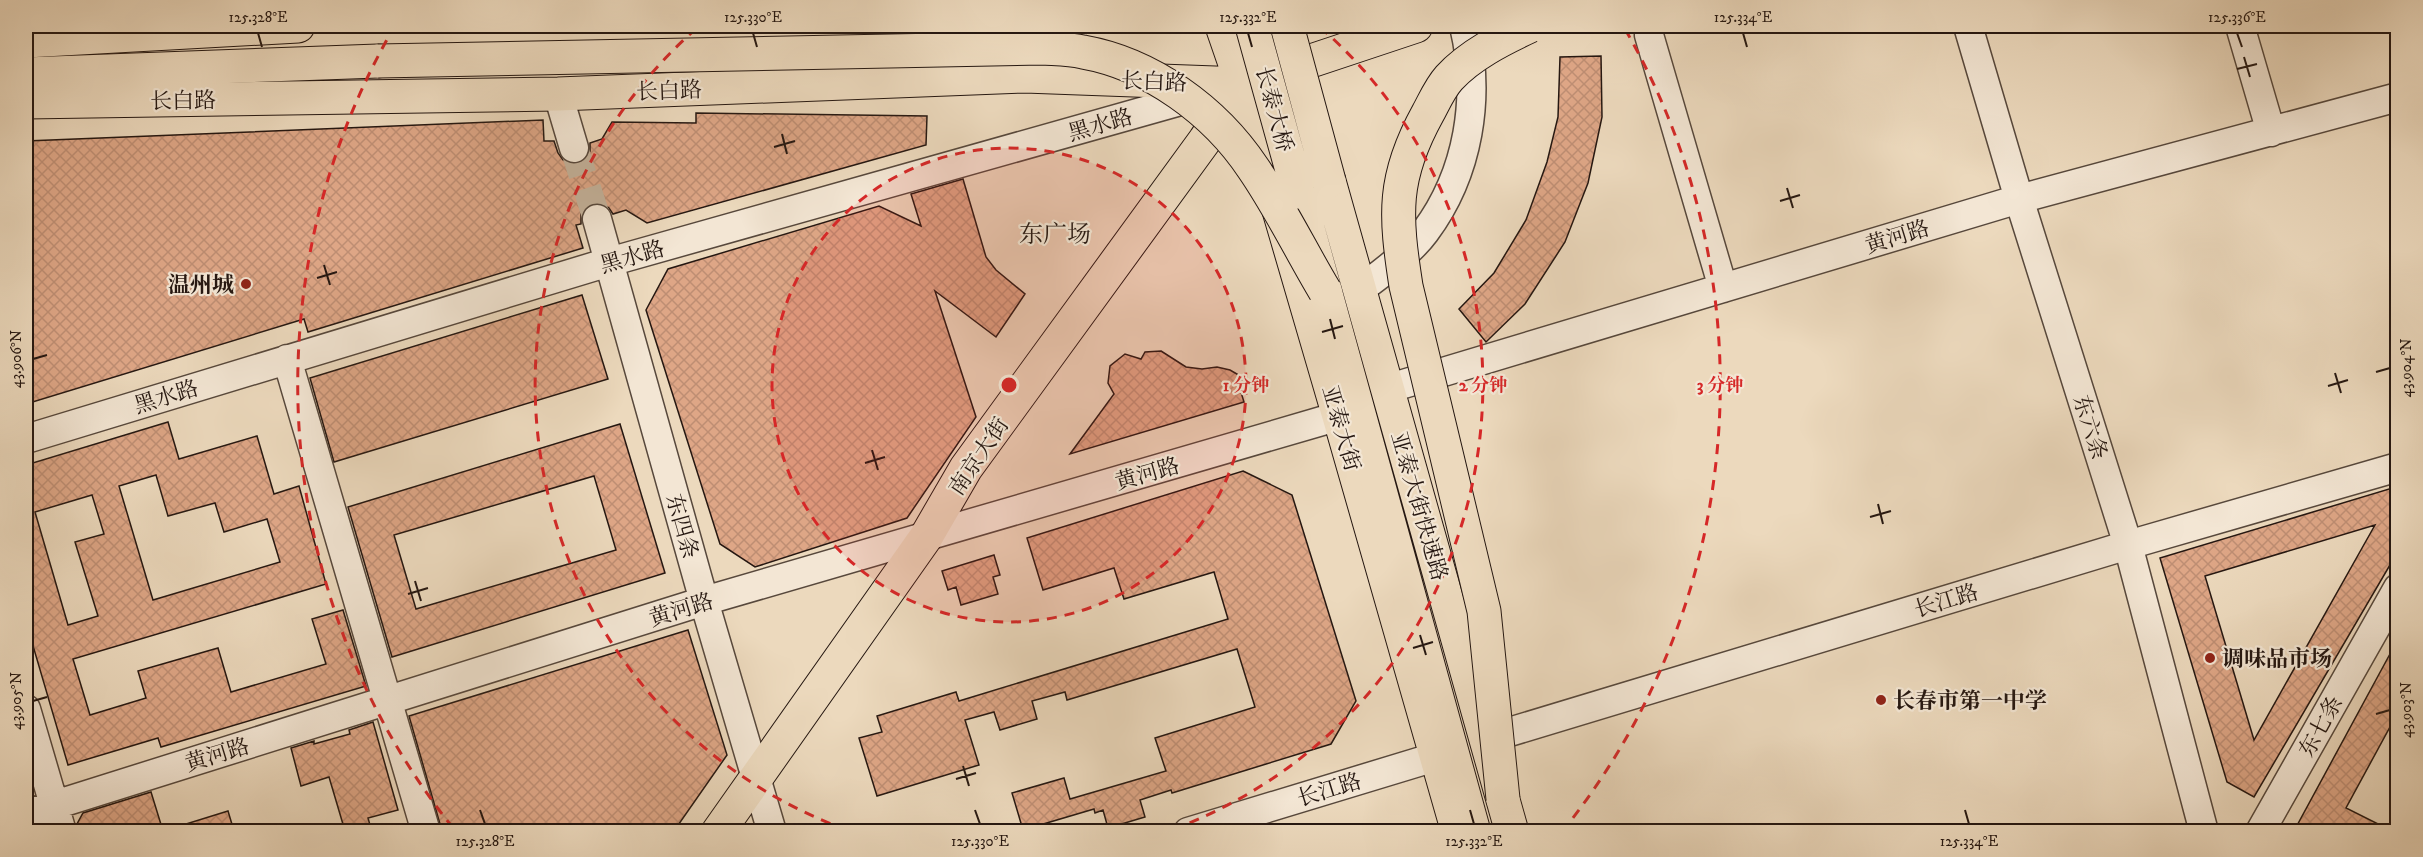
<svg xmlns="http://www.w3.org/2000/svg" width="2423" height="857" viewBox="0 0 2423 857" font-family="'IM FELL DW Pica','Noto Serif SC',serif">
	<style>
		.building { fill: url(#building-cross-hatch); stroke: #251711; stroke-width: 1.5; fill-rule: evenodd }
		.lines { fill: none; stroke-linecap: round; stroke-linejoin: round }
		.minor-tunnel { stroke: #c4b29b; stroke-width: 28; stroke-dasharray: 28 14; stroke-linecap: butt }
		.minor-casing { stroke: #57483c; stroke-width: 31 }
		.major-casing { stroke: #251711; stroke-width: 35 }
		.highway-casing { stroke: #251711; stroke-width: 35 }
		.minor { stroke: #f3e6d4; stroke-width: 28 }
		.major { stroke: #ecd9bd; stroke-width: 33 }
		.highway { stroke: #ecd9bd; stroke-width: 33 }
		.highway-bridge-casing { stroke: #251711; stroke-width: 35; stroke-linecap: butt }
		.highway-bridge { stroke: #ecd9bd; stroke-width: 33 }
		.ticks { fill: none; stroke: #251711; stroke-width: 2 }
		.ring { fill: none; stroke: #d62828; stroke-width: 3; stroke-dasharray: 10 8 }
		.poi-dot { fill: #8f2418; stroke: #f3e6d4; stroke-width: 2 }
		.labels { text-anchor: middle; stroke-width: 4.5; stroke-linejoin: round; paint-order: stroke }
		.street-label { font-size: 22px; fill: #251711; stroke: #f3e6d4 }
		.poi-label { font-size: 22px; font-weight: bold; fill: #251711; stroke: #f3e6d4; text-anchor: start }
		.neighbourhood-label { font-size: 24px; fill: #251711; stroke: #f3e6d4 }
		.centre { fill: #d62828; stroke: #f3e6d4; stroke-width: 3 }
		.ring-label { font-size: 18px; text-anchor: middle; font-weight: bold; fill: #d62828; stroke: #f3e6d4; stroke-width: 4.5; stroke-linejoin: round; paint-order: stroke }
		.neatline { fill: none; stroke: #251711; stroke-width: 2 }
		.ticks-label { font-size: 15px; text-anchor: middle; fill: #251711 }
	</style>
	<defs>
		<pattern id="building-cross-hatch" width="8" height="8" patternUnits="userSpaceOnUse" patternTransform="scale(1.5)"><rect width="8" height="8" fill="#dea686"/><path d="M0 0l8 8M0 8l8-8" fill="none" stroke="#be8e73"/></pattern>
	</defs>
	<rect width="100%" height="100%" fill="#ecd9bd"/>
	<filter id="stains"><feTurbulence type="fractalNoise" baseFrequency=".00333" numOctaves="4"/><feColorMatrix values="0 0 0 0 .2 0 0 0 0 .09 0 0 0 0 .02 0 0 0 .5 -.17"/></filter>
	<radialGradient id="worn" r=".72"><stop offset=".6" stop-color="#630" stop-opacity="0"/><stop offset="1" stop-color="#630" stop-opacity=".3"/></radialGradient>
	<!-- building -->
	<path class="building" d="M1601,56L1602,117L1588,183L1565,242L1525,304L1486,342L1459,309L1494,273L1526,220L1547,162L1558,117L1560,57Z
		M696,113L927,116L926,145L647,223L626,210L613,214L609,208L602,203H592L585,208L581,214V224L576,225L583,248L308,332L304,319L26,404V141L543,120L544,141H554L558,153L563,160L570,164H578L586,159L590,151V143L602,139L612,122L696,123Z
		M963,179L986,257L996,270L1025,294L996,337L935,291L976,417L907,518L755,567L720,544L646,310L668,269L879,206L921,226L911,194Z
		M582,295L608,379L334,462L310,378Z
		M1161,351L1186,367L1202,369L1217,367L1230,370L1242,377L1240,389L1244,402L1070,454L1114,394L1108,383L1110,366L1125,354L1141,359L1145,352Z
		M168,422L179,459L257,436L274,494L299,486L326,584L73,659L90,715L146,698L138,671L218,648L231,692L326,664L312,619L343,610L366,686L161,747L158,738L68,765L26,622V465ZM156,475L168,516L215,503L224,532L267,519L280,562L153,600L119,486ZM92,495L104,534L75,542L98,616L68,625L35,512Z
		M620,424L665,573L392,657L348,507ZM594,476L616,550L416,609L394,535Z
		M1243,471L1292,495L1356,701L1331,744L1172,793L1171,790L1140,800L1145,817L1108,828L1103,810L1095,813L1094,809L1023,830L1012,793L1064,778L1070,799L1166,771L1155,738L1255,707L1237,649L1067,700L1065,692L1032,701L1037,719L1000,730L994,712L965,720L979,765L877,796L859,738L882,732L877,716L956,692L959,701L1228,619L1214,572L1124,599L1114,568L1043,590L1027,538Z
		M2397,484V553L2254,797L2227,782L2160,558L2396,487ZM2375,525L2254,740L2205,576Z
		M994,555L1000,575L993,577L998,594L961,605L956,587L948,590L942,571Z
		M688,630L727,755L674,831H442L409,716Z
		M2397,641V714L2346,808L2392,831H2294Z
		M373,722L398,810L368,818L370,825L345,831L329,777L301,786L291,748L314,741V744L350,734L349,730Z
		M151,792L163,831H78L77,824L83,813Z
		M228,811L234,831H173V828Z"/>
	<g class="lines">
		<!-- minor-tunnel -->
		<path class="minor-tunnel" d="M574,148L597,219"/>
		<!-- minor casing -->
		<g class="minor-casing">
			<path id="minor" d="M1968,26L2019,199L2128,545L2204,832
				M2240,26L2271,132
				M1649,35L1723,288
				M558,94L574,148
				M597,219L704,601L772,832
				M1370,282C1389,268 1411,251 1425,232C1469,173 1481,97 1464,26
				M287,359L426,832
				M1400,385L2019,199L2398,97
				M26,439L609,262L1205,94
				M26,709L62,832
				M1496,736L2128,545L2398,467
				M26,814L704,601L1339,416
				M1188,832L1435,757
				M2260,832L2398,588"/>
		</g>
		<!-- major casing -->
		<g class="major-casing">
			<path id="major" d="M1222,26L1242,84L1339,416L1458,832
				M26,41L298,26
				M26,102L558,94L1025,76L1242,84L1416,26
				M718,832L926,537L966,468L1205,140L1242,84"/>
		</g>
		<!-- highway casing -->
		<g class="highway-casing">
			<path id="highway" d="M26,74L378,61
				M1329,181L1512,832
				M1298,192L1474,832"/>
		</g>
		<!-- minor -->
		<use href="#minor" class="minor"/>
		<!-- major -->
		<use href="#major" class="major"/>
		<!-- highway -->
		<use href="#highway" class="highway"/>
		<!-- highway-bridge casing -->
		<g class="highway-bridge-casing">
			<path id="highway-bridge" d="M1252,26L1298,192
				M1287,26L1329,181
				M378,61L1042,48C1056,49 1070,49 1083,52C1151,64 1215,111 1253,168C1280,207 1301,251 1325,291
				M1503,799L1484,611L1406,286C1395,215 1392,178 1428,113C1434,102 1440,88 1449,78C1470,55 1502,39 1530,26"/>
		</g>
		<!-- highway-bridge -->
		<use href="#highway-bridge" class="highway-bridge"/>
	</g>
	<!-- ticks -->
	<path class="ticks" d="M258,33L262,47M753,33L757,47M1248,33L1252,47M1743,33L1747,47M2237,33L2242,47M2244,57L2250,77M2237,69L2257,64M782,134L787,154M774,147L795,141M1787,188L1793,208M1780,201L1800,195M324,265L330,285M317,278L337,272M1330,319L1335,339M1322,332L1343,326M33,359L47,355M2376,372L2390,368M2335,373L2341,393M2328,386L2348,380M872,450L878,470M865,463L885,457M1878,504L1883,524M1870,517L1891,511M415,581L421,601M408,594L428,588M1420,635L1426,655M1413,648L1433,642M33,701L47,697M2376,714L2390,710M963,766L969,786M956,779L976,773M480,810L485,824M975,810L980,824M1470,810L1474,824M1965,810L1969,824"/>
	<!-- distance rings -->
	<circle cx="1009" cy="385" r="237" fill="#d62828" fill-opacity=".12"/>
	<g class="ring">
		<circle cx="1009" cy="385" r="237"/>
		<path d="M847 830A474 474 0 0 1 698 27M1320 27A474 474 0 0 1 1171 830"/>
		<path d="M453 828A711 711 0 0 1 393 29M1625 29A711 711 0 0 1 1565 828"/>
	</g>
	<!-- markers -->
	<g class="poi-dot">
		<circle cx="246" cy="284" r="6"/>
		<circle cx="2210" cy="658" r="6"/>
		<circle cx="1881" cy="700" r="6"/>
	</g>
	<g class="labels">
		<!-- street labels -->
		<g class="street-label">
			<text transform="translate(1154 81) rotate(2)" y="8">长白路</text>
			<text transform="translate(669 90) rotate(-2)" y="8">长白路</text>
			<text transform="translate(183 100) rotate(-1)" y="8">长白路</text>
			<text transform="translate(1275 109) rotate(75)" y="8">长泰大桥</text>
			<text transform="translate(1100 124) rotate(-16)" y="8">黑水路</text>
			<text transform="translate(1897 236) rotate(-17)" y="8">黄河路</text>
			<text transform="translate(632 256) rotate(-16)" y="8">黑水路</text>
			<text transform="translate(166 396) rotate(-17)" y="8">黑水路</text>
			<text transform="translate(2091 427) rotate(72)" y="8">东六条</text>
			<text transform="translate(1342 428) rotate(74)" y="8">亚泰大街</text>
			<text transform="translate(978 456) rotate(-56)" y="8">南京大街</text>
			<text transform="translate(1147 473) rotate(-16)" y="8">黄河路</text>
			<text transform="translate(1420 506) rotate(74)" y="8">亚泰大街快速路</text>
			<text transform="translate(683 526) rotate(74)" y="8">东四条</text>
			<text transform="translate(1946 600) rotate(-17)" y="8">长江路</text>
			<text transform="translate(681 609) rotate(-17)" y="8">黄河路</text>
			<text transform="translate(2320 726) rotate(-61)" y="8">东七条</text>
			<text transform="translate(217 754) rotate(-17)" y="8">黄河路</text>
			<text transform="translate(1329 789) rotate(-17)" y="8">长江路</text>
		</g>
		<!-- poi labels -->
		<g class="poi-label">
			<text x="234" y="292" text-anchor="end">温州城</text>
			<text x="2222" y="666">调味品市场</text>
			<text x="1893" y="708">长春市第一中学</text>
		</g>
		<!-- neighbourhood labels -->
		<g class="neighbourhood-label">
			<text x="1055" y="242">东广场</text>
		</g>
	</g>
	<circle cx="1009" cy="385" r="9" class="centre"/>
	<g class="ring-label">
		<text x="1246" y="391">1 分钟</text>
		<text x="1483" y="391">2 分钟</text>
		<text x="1720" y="391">3 分钟</text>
	</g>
	<!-- margin -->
	<rect width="2423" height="857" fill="none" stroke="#ecd9bd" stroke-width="66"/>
	<rect x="33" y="33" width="2357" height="791" class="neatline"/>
	<g class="ticks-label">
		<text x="258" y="22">125.328°E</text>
		<text x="753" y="22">125.330°E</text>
		<text x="1248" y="22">125.332°E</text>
		<text x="1743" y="22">125.334°E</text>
		<text x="2237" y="22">125.336°E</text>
		<text transform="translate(16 359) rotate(-90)" y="5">43.906°N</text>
		<text transform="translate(2406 368) rotate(-90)" y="5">43.904°N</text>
		<text transform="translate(16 701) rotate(-90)" y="5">43.905°N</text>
		<text transform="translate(2406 710) rotate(-90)" y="5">43.903°N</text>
		<text x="485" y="846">125.328°E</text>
		<text x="980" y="846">125.330°E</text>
		<text x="1474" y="846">125.332°E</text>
		<text x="1969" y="846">125.334°E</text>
	</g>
	<rect width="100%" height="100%" filter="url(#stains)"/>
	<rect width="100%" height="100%" fill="url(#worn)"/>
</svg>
